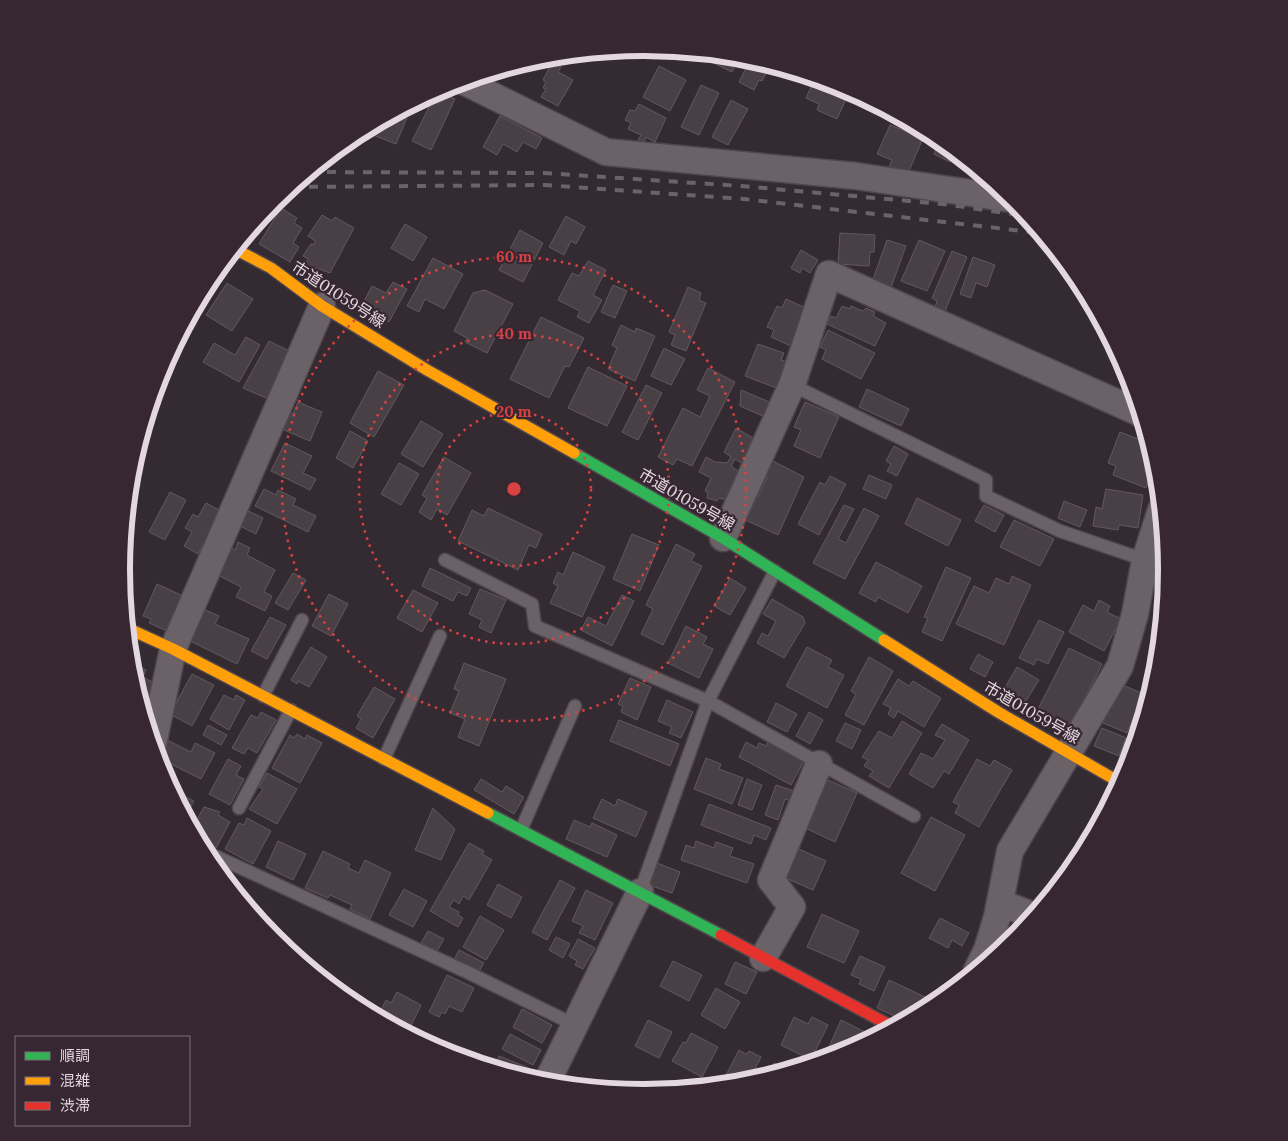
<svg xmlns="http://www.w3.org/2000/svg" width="1288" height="1141" viewBox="0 0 1288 1141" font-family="Lora,'Noto Sans JP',serif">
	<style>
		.building { fill: #494045; stroke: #62595e }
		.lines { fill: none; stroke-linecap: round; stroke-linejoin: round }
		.lane-casing { stroke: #4f474c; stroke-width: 15 }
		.street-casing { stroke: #4f474c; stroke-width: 29 }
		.fast-casing { stroke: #4f474c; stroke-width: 14 }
		.slow-casing { stroke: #4f474c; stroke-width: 14 }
		.jam-casing { stroke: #4f474c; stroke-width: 14 }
		.lane { stroke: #6b6268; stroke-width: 12 }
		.street { stroke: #6b6268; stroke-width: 26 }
		.fast { stroke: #30b455; stroke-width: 11 }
		.slow { stroke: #ff9f0a; stroke-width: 11 }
		.jam { stroke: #e5322d; stroke-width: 11 }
		.rail { stroke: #6a6368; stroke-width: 4; stroke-dasharray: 9 9; stroke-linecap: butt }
		.ring { fill: none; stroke: #d84243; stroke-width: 2.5; stroke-dasharray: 2.5 5 }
		.labels { text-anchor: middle; stroke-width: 4.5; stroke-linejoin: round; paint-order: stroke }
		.street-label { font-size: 16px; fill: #e3d8df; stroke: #372732 }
		.rim { fill: none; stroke: #e3d8df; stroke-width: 6 }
		.centre { fill: #d84243; stroke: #372732; stroke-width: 2.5 }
		.ring-label { font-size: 15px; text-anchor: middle; font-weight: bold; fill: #d84243; stroke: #372732; stroke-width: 4.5; stroke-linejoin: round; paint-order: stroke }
	</style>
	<rect width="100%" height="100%" fill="#342a31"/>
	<!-- building -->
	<path class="building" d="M588,53L584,62L573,57L575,54Z
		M707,54L740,57L732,72L705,59Z
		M744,57L770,65L762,81L759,80L754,90L739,82L746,68L740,65Z
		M552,63L561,67L558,72L573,80L558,106L541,97L546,89L543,88L546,82L543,80Z
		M659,66L686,80L670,111L643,97Z
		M815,78L850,90L837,119L817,110L819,104L806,98Z
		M701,85L719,93L699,135L681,127Z
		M437,91L455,99L431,150L412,141Z
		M731,100L748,109L728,145L712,137Z
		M639,104L666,118L655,142L646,137L642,147L636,144L641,135L628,129L631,123L625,120L630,110L635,111Z
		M399,111L408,115L396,144L363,131Z
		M500,116L542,138L536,149L523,142L517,152L503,144L497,155L483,147Z
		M910,123L926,131L924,135L908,127Z
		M890,125L923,138L906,178L888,170L892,160L877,154Z
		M940,140L955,152L950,162L934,154Z
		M281,208L297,218L294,223L302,228L293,243L299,247L290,262L259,244Z
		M322,215L332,221L335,217L354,228L330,273L319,269L314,276L302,269L308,259L303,256L311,244H315V241L308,236Z
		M566,216L585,227L576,244L571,241L564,255L549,247Z
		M261,217L252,238L246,235Z
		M405,224L427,237L413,261L391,248Z
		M520,230L543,243L523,282L499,270Z
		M840,233L875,235L874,252H870L869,266L838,264Z
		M887,240L906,246L889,293L872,282Z
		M919,240L945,251L927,291L901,281Z
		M801,250L818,260L810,273L802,268L800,273L791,268Z
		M952,251L967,257L945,311L935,307L937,301L932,298Z
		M973,257L995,265L987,287L976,283L971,298L960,294Z
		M433,258L463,274L444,309L425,299L419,312L407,306Z
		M588,261L606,270L593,295L602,300L589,323L577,317L580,311L558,300L572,273L579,276Z
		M393,282L407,289L389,322L361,307L372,286L386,293Z
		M227,283L253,299L232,331L206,315Z
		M613,285L627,291L615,318L601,312Z
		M688,287L701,293L699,300L706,303L686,351L671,345L675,335L669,332Z
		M485,290L513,304L487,353L465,342L467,338L454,331L473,293Z
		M786,299L812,311L795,348L771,337L774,330L767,327L777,306L782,308Z
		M842,306L850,309L851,306L863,311L866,308L875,312L873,316L886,323L875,346L827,324L831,316L836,318Z
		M541,317L584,338L569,367L565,366L549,398L510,379Z
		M621,325L635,332L636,328L655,336L635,381L608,369L617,348L612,345Z
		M828,330L875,353L861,379L822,359L826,350L820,347Z
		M246,337L260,345L239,382L203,362L214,343L235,355Z
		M269,341L293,353L268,399L243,388Z
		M758,344L784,353L781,360L790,363L779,389L745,376Z
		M664,348L685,359L671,385L651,376Z
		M588,367L627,386L607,426L568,408Z
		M708,368L735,382L692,466L677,459L673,465L658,457L683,408L700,417L710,396L697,390Z
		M378,371L404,385L374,437L350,423Z
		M646,385L662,393L638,440L622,432Z
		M867,389L909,409L901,426L859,407Z
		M741,390L774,404L767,418L740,406Z
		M298,402L322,412L310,441L277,427L284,410L293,414Z
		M805,402L839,417L820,458L794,446L801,430L794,427Z
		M150,407L158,410L143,447L138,445Z
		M421,421L443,434L423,467L401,454Z
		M736,428L758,441L743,464L735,459L731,466L741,473L727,500L719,498L717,501L707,498L708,492L705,491L711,478L699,472L706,457L715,462L727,463L731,457L724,452Z
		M350,431L368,441L353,468L336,458Z
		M1120,432L1149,443L1156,465L1146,488L1113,475L1116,466L1108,463Z
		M285,443L312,456L303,473L316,479L310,490L271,471Z
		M894,446L908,454L897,476L887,471L891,464L886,461Z
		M444,457L471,473L447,515L437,509L431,520L419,512L427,498L422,495Z
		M767,458L804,477L778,535L739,517L750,493L758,497L767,477L760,475Z
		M399,463L419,474L401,505L381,494Z
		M869,475L892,485L886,499L863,489Z
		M830,476L846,484L819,535L798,524L820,482L825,485Z
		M264,489L276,495L278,490L296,499L293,505L316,516L308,532L255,506Z
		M1106,489L1143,495L1138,528L1119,525L1118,530L1093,526L1096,507L1102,509Z
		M170,492L186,500L165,540L149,532Z
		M917,498L961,520L948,546L905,524Z
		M1064,501L1087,510L1080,527L1058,518Z
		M206,503L221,511L198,554L184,546L192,532L185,528L193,514L198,517Z
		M844,505L854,509L838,539L846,543L864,508L879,516L845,579L813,563Z
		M984,505L1004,515L995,532L975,521Z
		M488,508L542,534L536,548L529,545L518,570L458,541L472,510L484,516Z
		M244,509L263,518L256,534L236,524Z
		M1014,520L1054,539L1040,566L1000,547Z
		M632,534L659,545L640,591L613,579Z
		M238,542L250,548L247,555L275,570L264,592L272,596L265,611L236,597L241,587L214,573L228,546L235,550Z
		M676,544L695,554L691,561L702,566L663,645L641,634L653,609L646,605Z
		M573,552L605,567L582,617L550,603L558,586L553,583L558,572L563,575Z
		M876,562L922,586L908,613L878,597L876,602L859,593Z
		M946,567L971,578L942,641L922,632L928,618L924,617Z
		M430,568L471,588L467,596L458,592L453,601L422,586Z
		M293,573L306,580L288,610L275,603Z
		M1012,576L1031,585L1004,645L956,624L974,586L989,593L996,578L1009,584Z
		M730,578L746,588L730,615L714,606Z
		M157,584L183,596L167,631L149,623L151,619L143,616Z
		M480,589L506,600L491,633L479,627L482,620L469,614Z
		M413,590L438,603L422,632L397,618Z
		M329,594L348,604L331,636L312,626Z
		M622,595L634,601L612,646L581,630L588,617L606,626Z
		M772,599L803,617L805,623L784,658L757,643L762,633L768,636L776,621L763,614Z
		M1099,600L1110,606L1107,612L1121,619L1104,651L1069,632L1083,605L1094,611Z
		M203,609L219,616L215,624L249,639L237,664L188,640Z
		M270,617L286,625L267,659L251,651Z
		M1039,620L1064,632L1048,664L1037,659L1034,665L1019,658Z
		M686,626L707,637L703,644L713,649L699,678L668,663Z
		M311,647L327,657L309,687L298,681L297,684L291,680Z
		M807,647L832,660L828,667L844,675L827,708L786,686Z
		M1069,648L1102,664L1070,728L1037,711Z
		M978,654L993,662L985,677L970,669Z
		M869,657L893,671L864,725L845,715L856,694L851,691Z
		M130,662L146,670L143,677L154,683L141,707Z
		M464,663L506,679L479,746L458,737L465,719L450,713L459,691L454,689Z
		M1017,667L1039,680L1024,704L1003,691Z
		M192,674L214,685L192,726L170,714Z
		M630,678L651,687L637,720L621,712L623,706L618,704Z
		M898,679L909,686L913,681L941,698L924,727L898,711L894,718L888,714L891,708L883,704Z
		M1120,684L1144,694L1127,733L1103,723Z
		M374,687L395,699L373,738L356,728L361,719L357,716Z
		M224,695L234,700L236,695L245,700L229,730L210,719Z
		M667,700L693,712L681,738L669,733L672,727L658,721Z
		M776,703L797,714L787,732L767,722Z
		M261,712L276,720L257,753L248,748L244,754L232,748L251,715L258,718Z
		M809,712L823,720L810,744L796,736Z
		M619,720L679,744L670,766L610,741Z
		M902,721L922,733L889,788L869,776L873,771L864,766L868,760L862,757L879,731L892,738Z
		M845,723L861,730L852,749L836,741Z
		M942,724L969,740L949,774L944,771L933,788L909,774L921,753L933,759L945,740L935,735Z
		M208,725L227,735L221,745L203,735Z
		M1102,728L1126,738L1119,756L1094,746Z
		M297,734L305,739L307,735L322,743L300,783L272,768L290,735L294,738Z
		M165,739L191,752L195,743L215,753L201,779L163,760Z
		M746,742L757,748L759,743L766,746L768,742L804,761L791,785L739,757Z
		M706,758L721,764L719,769L743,778L732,804L694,789Z
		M228,759L241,766L236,775L244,779L230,805L209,794Z
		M977,759L990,766L994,760L1012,770L979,827L955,813L959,805L953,802Z
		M267,773L297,789L277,824L249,809L263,789L259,787Z
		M481,779L502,792L506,786L524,797L514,814L474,790Z
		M747,779L762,785L752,810L738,805Z
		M826,779L857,793L835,842L803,827Z
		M776,785L794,791L790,801L785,799L778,820L765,815Z
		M170,789L194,801L185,816Z
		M602,799L615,806L618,799L647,812L636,837L593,818Z
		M709,804L771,828L766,840L754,835L751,844L701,825Z
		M204,807L220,812L218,815L230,822L216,848L196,836L192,829Z
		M433,808L455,829L441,860L415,850Z
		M931,817L965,835L935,891L901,873Z
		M247,818L271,831L253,864L225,849L239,823L244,825Z
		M574,820L590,827L592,823L617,835L607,857L566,839Z
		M278,841L306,854L293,880L266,867Z
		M696,841L714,848L716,842L733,848L730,856L754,864L747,883L681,860L686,845L694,848Z
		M469,843L484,851L482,854L492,860L469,900L463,896L459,904L454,900L449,907L459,912L458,915L463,918L458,927L430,911Z
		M792,846L826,861L813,890L779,875Z
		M323,851L350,864L348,868L359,873L365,860L391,873L370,919L350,909L352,905L330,895L328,898L305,888Z
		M657,863L680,872L672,893L649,885Z
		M223,878L240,886L236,894Z
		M560,880L575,888L547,940L532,932Z
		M498,884L522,897L511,918L487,905Z
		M404,889L427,901L413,927L389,915Z
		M586,890L613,903L595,940L579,933L583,926L572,921Z
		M822,914L859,931L844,963L807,947Z
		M480,916L504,930L486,960L463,947Z
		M940,918L969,933L962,946L952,940L948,948L929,938Z
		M428,931L444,939L437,951L421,943Z
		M556,937L570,944L563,958L549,950Z
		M578,939L595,948L583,969L575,965L577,961L569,956Z
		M459,950L484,963L478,973L454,960Z
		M860,956L885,967L874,991L859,984L861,979L851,975Z
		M673,961L702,975L689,1001L660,986Z
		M735,962L757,972L746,994L725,984Z
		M447,975L474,988L462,1012L449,1006L445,1014L442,1012L439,1017L429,1012Z
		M889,980L925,997L917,1015L905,1021L877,1008Z
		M716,988L740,1002L725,1029L701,1015Z
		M397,992L421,1005L407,1034L377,1018L386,1000L391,1003Z
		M522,1009L552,1025L542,1043L513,1027Z
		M794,1017L808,1024L812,1017L828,1025L811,1060L781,1045Z
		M648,1020L672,1032L659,1058L635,1046Z
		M841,1020L865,1032L858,1046L844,1054L823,1060Z
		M691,1033L718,1047L702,1077L672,1061L683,1042L686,1043Z
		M510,1034L541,1050L533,1065L502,1049Z
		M739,1050L746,1054L749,1051L761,1057L748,1083L730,1085L723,1081Z
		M499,1056L529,1068L525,1078L494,1069Z
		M774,1063L790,1070L767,1077Z"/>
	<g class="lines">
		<!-- lane casing -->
		<g class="lane-casing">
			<path id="lane" d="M792,385L986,480V496L1060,531L1145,560
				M445,560L532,604L535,626L708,701L914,816
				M263,696L302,620
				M384,759L440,636
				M239,808L291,710
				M521,830L575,706
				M204,851L469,973L575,1025
				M640,892L708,701L775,571"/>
		</g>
		<!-- street casing -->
		<g class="street-casing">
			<path id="street" d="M463,81L606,152L856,176L1011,199
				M723,538L792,385L829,274L1140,413
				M153,744L173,649L322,306
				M999,906L1014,908L1034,916
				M763,958L792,907L771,880L819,764
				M977,970L987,950L997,917L1010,851L1120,666L1135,614L1145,560L1161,510
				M546,1084L640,892"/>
		</g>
		<!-- fast casing -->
		<g class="fast-casing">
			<path id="fast" d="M574,453L723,538L884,640
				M488,813L721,935"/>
		</g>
		<!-- slow casing -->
		<g class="slow-casing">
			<path id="slow" d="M235,249L271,268L322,306L427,370L574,453
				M127,628L173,649L488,813
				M884,640L998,712L1121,783"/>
		</g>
		<!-- jam casing -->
		<g class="jam-casing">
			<path id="jam" d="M721,935L893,1027"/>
		</g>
		<!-- lane -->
		<use href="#lane" class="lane"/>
		<!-- street -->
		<use href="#street" class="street"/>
		<!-- fast -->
		<use href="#fast" class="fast"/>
		<!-- slow -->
		<use href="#slow" class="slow"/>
		<!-- jam -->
		<use href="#jam" class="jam"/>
		<!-- rail -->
		<path class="rail" d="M309,172L544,173L741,186L943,204L1026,216
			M291,187L545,185L744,199L1040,233"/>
	</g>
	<!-- distance rings -->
	<g class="ring">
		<circle cx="514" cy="489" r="77"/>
		<circle cx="514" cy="489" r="155"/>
		<circle cx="514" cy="489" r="232"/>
	</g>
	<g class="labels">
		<!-- street labels -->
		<g class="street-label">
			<text transform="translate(339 294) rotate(33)" y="6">市道01059号線</text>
			<text transform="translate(687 499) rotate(30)" y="6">市道01059号線</text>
			<text transform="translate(1032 712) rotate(30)" y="6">市道01059号線</text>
		</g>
	</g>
	<!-- crop -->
	<path d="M0 0H1288V1141H0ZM130 570a514 514 0 1 1 1028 0a514 514 0 1 1-1028 0Z" fill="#372732" fill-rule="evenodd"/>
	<path class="rim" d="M130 570a514 514 0 1 1 1028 0a514 514 0 1 1-1028 0Z"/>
	<circle cx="514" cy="489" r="8" class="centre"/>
	<g class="ring-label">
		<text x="514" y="262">60 m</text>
		<text x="514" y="339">40 m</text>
		<text x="514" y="417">20 m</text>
	</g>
	<!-- legend -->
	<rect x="15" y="1036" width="175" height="90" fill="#372732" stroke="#7c6e77"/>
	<rect x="25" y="1052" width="25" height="8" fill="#30b455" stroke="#7c6e77"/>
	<text x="60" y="1061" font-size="15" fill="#e3d8df">順調</text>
	<rect x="25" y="1077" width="25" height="8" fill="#ff9f0a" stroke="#7c6e77"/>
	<text x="60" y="1086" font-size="15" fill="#e3d8df">混雑</text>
	<rect x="25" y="1102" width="25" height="8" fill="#e5322d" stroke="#7c6e77"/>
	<text x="60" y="1111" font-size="15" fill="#e3d8df">渋滞</text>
</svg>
